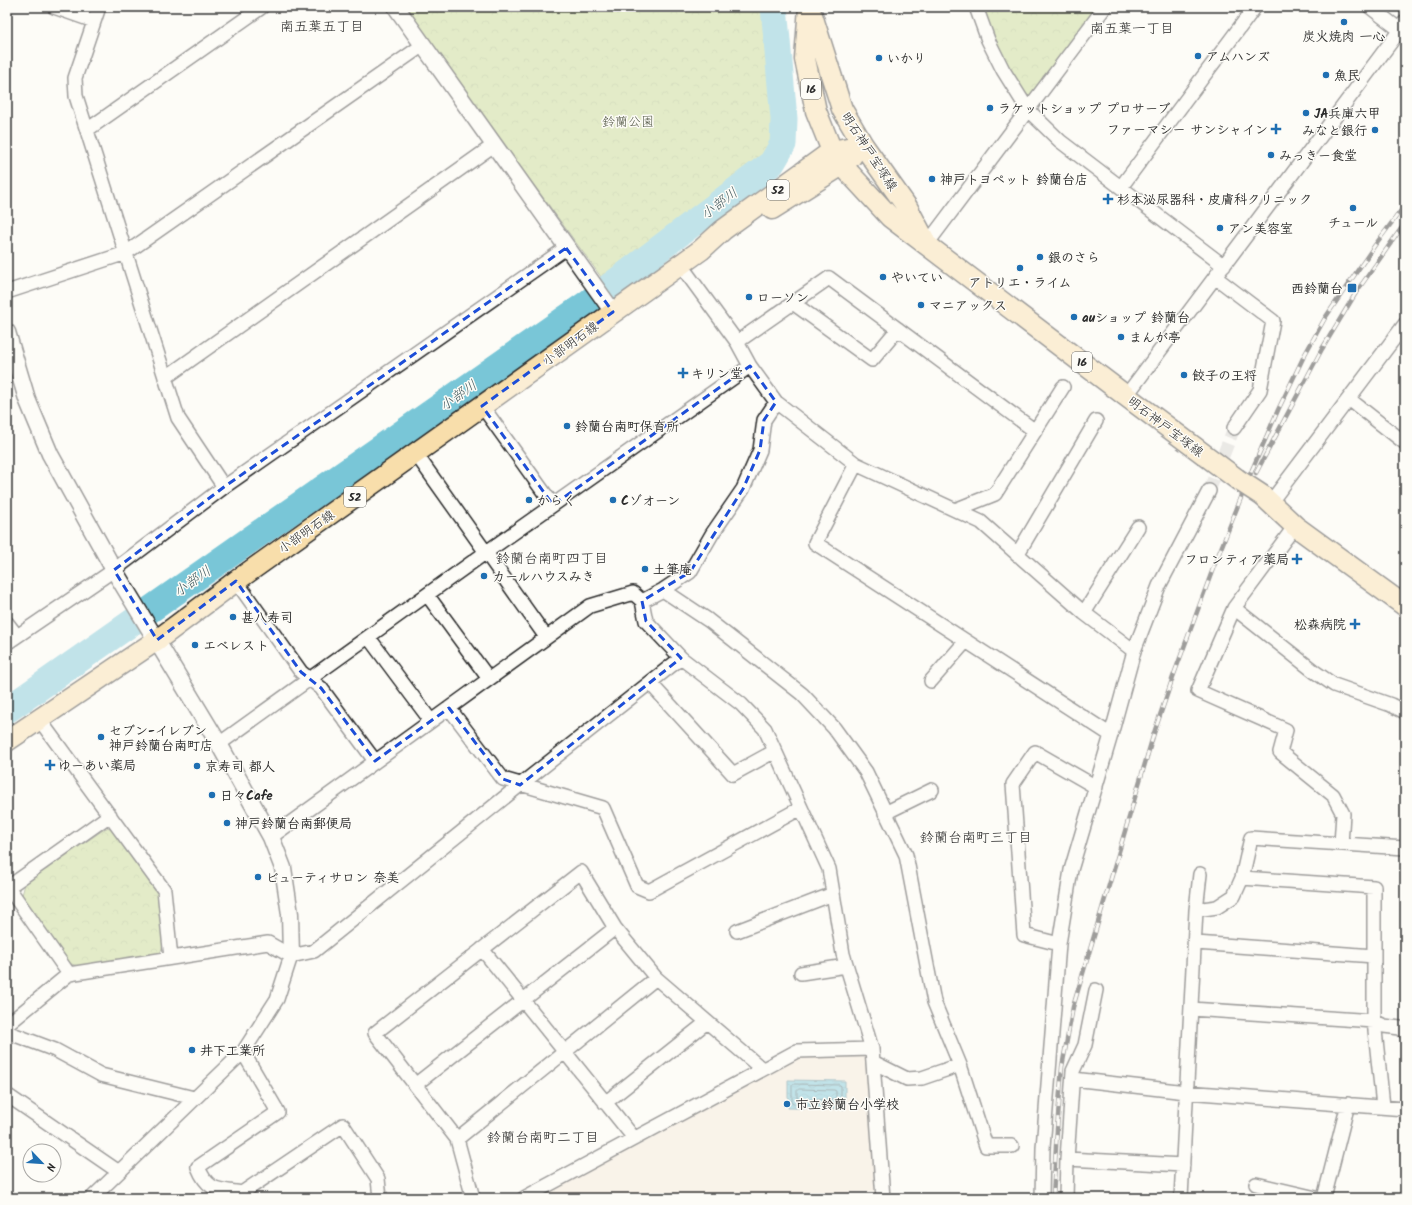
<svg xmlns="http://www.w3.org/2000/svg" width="1412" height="1205" viewBox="0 0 1412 1205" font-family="Kalam,'Klee One',sans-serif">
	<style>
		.built { fill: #f3e8d8 }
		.park { fill: url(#park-crowns); stroke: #77825c }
		.water { fill: url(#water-waves); stroke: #5a8892 }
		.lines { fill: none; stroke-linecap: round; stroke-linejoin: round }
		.shore { stroke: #4a6970; stroke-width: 1 }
		.river { stroke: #79c6d7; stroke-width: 27 }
		.minor-tunnel { stroke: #d3d2ce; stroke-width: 13; stroke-dasharray: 13 6; stroke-linecap: butt }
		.minor-casing { stroke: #2b2b2b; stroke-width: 16 }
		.tertiary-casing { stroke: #2b2b2b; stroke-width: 19 }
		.primary-casing { stroke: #2b2b2b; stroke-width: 23 }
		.minor { stroke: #fdfcf7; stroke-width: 13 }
		.tertiary { stroke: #fdfcf7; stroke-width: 16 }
		.primary { stroke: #f8deab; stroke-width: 20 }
		.rail-casing { stroke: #2b2b2b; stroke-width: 4.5 }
		.rail { stroke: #fdfcf7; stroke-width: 3; stroke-dasharray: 9; stroke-linecap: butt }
		.primary-bridge-casing { stroke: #2b2b2b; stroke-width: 23; stroke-linecap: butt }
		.primary-bridge { stroke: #f8deab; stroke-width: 20 }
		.marked { fill: none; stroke: #1d4ed8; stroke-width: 3; stroke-dasharray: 8 5; stroke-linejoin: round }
		.poi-dot { fill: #1f6fb2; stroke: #fdfcf7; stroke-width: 1.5 }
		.labels { text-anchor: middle; stroke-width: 3; stroke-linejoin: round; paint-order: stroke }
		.shield { fill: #fdfcf7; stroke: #6a6a68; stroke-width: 1 }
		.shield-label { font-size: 12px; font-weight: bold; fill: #2b2b2b }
		.poi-label { font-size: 13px; font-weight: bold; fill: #2b2b2b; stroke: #fdfcf7; text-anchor: start }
		.park-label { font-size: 13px; fill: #515644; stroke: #fdfcf7 }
		.street-label { font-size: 13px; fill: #2b2b2b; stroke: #fdfcf7 }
		.neighbourhood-label { font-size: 14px; fill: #2b2b2b; stroke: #fdfcf7 }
		.water-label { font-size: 14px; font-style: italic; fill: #425a5f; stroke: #fdfcf7 }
	</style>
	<defs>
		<pattern id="park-crowns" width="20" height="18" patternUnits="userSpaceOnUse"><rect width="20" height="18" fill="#c3d88e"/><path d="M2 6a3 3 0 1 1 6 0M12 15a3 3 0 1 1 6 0" fill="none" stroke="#a8ba7b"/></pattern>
		<pattern id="water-waves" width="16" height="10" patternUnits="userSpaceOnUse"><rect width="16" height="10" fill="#79c6d7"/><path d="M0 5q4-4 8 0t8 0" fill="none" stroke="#69aab9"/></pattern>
	</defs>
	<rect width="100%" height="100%" fill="#fdfcf7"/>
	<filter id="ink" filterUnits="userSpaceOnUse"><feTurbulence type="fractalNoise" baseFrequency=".025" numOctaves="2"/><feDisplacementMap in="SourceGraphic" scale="8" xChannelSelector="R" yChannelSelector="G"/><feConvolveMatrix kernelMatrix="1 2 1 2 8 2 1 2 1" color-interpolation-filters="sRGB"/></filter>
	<g filter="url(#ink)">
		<!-- built -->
		<path class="built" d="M872,1049L883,1191L824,1194V1198H524L797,1051Z"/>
		<!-- park -->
		<path class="park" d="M407,7H765L778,119L777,142L765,160L604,281L445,63Z
			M976,7H1105L1028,110Z
			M106,828L115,830L160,897L164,943L160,953L78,966L68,963L21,899L25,884Z"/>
		<!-- water -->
		<path class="water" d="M788,1080L845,1081V1109L788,1108Z"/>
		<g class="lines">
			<!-- shore -->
			<path class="shore" d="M794,1084L840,1085L841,1086V1104L839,1105L793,1104L792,1103V1086Z
				M799,1089L834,1090L836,1091V1098L834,1100L799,1099L797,1098V1091Z"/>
			<!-- river -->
			<path class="river" d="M7,710L588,303L772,163L783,144L784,119L774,7"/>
			<!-- minor-tunnel -->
			<path class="minor-tunnel" d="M1209,491L1234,428"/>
			<!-- minor casing -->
			<g class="minor-casing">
				<path id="minor" d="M54,7L94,21
					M99,7L75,78L76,96L178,418L224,487
					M976,7L988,40L1003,70L1028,110L1060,141L1224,266
					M87,130L262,7
					M1121,187L1255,7
					M927,244L1105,7
					M680,264L737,342L750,366L776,402L856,464L981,522L1084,613L1134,651L1111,735L1071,870L1059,944L1043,1148L1042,1198
					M1215,277L1273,321L1260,390L1234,428
					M7,292L126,253L423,45
					M793,303L872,360L898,329
					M737,342L829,278L1035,431
					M165,378L494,145
					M1126,396L1400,30L1370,7
					M1349,399L1405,443
					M482,406L553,505
					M416,454L546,637
					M856,464L815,543L1111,735
					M1270,503L1405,324
					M955,510L995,494L1063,387
					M1295,526L1234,608L1198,691L1286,730L1280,752L1333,795L1343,814L1341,844
					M1017,555L1096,421
					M236,581L301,672L321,688L375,761
					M663,590L708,620L802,694L834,728L866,772L906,855L934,1002L960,1065L986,1146H1012
					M428,596L489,679
					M642,601L663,590L690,572L712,534L743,489L760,450L764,420L776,402
					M1234,608L1315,672L1334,685L1391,705L1405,712
					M1084,613L1138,527
					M7,623L17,636
					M369,638L431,721
					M7,643L114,570L224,487L566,248
					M1134,651L1159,586L1209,491
					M931,681L966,641
					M650,683L733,774L775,751
					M449,708L503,779L603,808L637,886L649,891L801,808
					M39,719L164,890L171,958
					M219,744L485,553L750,366
					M885,813L932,790
					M271,837L590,606L633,593L642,601L646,621L681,658L741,704L765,729L829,869L843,954L872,1049L883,1198
					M1242,878L1374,887V1021L1383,1106
					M8,887L69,974
					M7,888L110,815
					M1196,910L1217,907L1234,896L1242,878L1251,838L1405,848
					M737,931L833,894
					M1196,943L1374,956
					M1059,944L1024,935L1013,784L1035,752L1096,787
					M482,949L634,1138
					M801,973L846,966
					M1191,1009L1374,1021L1384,1026L1400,1028L1405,1032
					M7,1025L69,974L268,943L291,956L314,951L520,785L681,658
					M7,1032L55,1050L101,1075L194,1098
					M243,1052L278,1112L198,1167C208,1192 218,1189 242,1193L343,1125L378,1179L380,1198
					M873,1062L907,1079L922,1078L960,1065
					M1073,1079L1186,1092L1405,1109
					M415,1085L615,928
					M7,1095L119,1172
					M605,1103L707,1022
					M457,1139L656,978
					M1067,1159L1183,1165
					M1256,1184L1316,1198
					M92,1198L243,1052L277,999L291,956
					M473,1198L457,1139L375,1033L581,872L615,928L656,978L762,1069
					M524,1198L797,1051L872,1049
					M1066,1198L1067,1159L1073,1071L1085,1045L1096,990
					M1181,1198L1196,910L1200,874
					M1324,1198L1348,1104"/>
			</g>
			<!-- tertiary casing -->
			<g class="tertiary-casing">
				<path id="tertiary" d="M396,7L613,312
					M1400,30L1405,24
					M7,332L27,399L50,454L114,570L219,744L271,837L283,868L290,914L291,956"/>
			</g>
			<!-- primary casing -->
			<g class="primary-casing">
				<path id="primary" d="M809,7L805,59L816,111L832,151L842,165L890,217L1126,396L1237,479
					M812,15L842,109L863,145L907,207L924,239
					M772,209L842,165L852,156
					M1263,496L1295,526L1405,606
					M7,741L157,640L236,581L701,250L723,230L832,151L863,145"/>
			</g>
			<!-- minor -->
			<use href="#minor" class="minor"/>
			<!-- tertiary -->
			<use href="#tertiary" class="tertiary"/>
			<!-- primary -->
			<use href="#primary" class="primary"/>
			<!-- rail casing -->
			<g class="rail-casing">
				<path id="rail" d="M1256,473L1322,349L1357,291L1405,223
					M1053,1198L1057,1129L1062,1067L1073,1007L1154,733L1173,677L1214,566L1252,470L1278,410L1304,356L1325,318L1375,245L1405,205"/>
			</g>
			<!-- rail -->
			<use href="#rail" class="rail"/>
			<!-- primary-bridge casing -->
			<g class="primary-bridge-casing">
				<path id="primary-bridge" d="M1237,479L1263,496"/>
			</g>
			<!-- primary-bridge -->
			<use href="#primary-bridge" class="primary-bridge"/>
		</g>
	</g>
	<!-- marked area -->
	<path d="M0 0H1412V1205H0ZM566,248L613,312L482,406L553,505L750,366L776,402L764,420L760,450L743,489L690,572L642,601L646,621L681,658L520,785L503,779L449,708L375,761L321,688L301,672L236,581L157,640L114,570L224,487Z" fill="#fdfcf7" fill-opacity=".55" fill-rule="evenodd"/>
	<path class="marked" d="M566,248L613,312L482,406L553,505L750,366L776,402L764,420L760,450L743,489L690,572L642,601L646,621L681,658L520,785L503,779L449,708L375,761L321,688L301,672L236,581L157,640L114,570L224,487Z"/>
	<!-- markers -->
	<g class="poi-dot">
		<circle cx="1344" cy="22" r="4"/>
		<circle cx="1198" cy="56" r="4"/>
		<circle cx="879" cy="58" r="4"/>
		<circle cx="1326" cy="75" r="4"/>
		<circle cx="990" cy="108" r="4"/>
		<circle cx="1306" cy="113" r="4"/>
		<path d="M1274 123h4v4h4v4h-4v4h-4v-4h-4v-4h4z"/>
		<circle cx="1375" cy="130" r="4"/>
		<circle cx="1271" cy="155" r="4"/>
		<circle cx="932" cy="179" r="4"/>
		<path d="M1106 193h4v4h4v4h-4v4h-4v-4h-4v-4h4z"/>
		<circle cx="1353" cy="208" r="4"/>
		<circle cx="1220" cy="228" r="4"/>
		<circle cx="1040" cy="257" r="4"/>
		<circle cx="1020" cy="268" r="4"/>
		<circle cx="883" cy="277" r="4"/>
		<rect x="1347" y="283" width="10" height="10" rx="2"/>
		<circle cx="749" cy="297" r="4"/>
		<circle cx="921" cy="305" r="4"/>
		<circle cx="1074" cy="317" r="4"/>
		<circle cx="1121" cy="337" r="4"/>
		<path d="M681 367h4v4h4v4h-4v4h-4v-4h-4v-4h4z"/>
		<circle cx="1184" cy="375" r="4"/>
		<circle cx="567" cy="426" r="4"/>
		<circle cx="529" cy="500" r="4"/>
		<circle cx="613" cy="500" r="4"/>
		<path d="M1295 553h4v4h4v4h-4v4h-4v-4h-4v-4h4z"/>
		<circle cx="645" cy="569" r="4"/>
		<circle cx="484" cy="576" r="4"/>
		<circle cx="233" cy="617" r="4"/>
		<path d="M1353 618h4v4h4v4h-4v4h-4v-4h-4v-4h4z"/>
		<circle cx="195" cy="645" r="4"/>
		<circle cx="101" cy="737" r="4"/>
		<path d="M48 759h4v4h4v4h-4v4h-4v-4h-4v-4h4z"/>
		<circle cx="197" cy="766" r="4"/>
		<circle cx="212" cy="795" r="4"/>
		<circle cx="227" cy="823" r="4"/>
		<circle cx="258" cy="877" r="4"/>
		<circle cx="192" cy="1050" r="4"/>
		<circle cx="787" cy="1104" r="4"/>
	</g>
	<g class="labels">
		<!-- shield labels -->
		<g class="shield">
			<rect x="801" y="79" width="20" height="20" rx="3"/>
			<rect x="767" y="180" width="22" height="20" rx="3"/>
			<rect x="1072" y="352" width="20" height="20" rx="3"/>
			<rect x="344" y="487" width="22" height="20" rx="3"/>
		</g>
		<g class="shield-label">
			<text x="811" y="93">16</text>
			<text x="778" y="194">52</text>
			<text x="1082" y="366">16</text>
			<text x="355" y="501">52</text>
		</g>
		<!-- poi labels -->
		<g class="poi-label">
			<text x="1344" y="41" text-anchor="middle">炭火焼肉 一心</text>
			<text x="1206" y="61">アムハンズ</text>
			<text x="887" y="63">いかり</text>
			<text x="1334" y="80">魚民</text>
			<text x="998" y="113">ラケットショップ プロサーブ</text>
			<text x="1314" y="118">JA兵庫六甲</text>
			<text x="1268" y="134" text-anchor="end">ファーマシー サンシャイン</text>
			<text x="1367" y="135" text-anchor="end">みなと銀行</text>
			<text x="1279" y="160">みっきー食堂</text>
			<text x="940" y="184">神戸トヨペット 鈴蘭台店</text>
			<text x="1117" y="204">杉本泌尿器科・皮膚科クリニック</text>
			<text x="1353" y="227" text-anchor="middle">チュール</text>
			<text x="1228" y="233">アン美容室</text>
			<text x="1048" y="262">銀のさら</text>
			<text x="891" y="282">やいてい</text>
			<text x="1020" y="287" text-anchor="middle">アトリエ・ライム</text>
			<text x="1343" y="293" text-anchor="end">西鈴蘭台</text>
			<text x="757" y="302">ローソン</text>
			<text x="929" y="310">マニアックス</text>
			<text x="1082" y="322">auショップ 鈴蘭台</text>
			<text x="1129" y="342">まんが亭</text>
			<text x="691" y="378">キリン堂</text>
			<text x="1192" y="380">餃子の王将</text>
			<text x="575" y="431">鈴蘭台南町保育所</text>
			<text x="537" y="505">からく</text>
			<text x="621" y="505">Cゾオーン</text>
			<text x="1289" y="564" text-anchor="end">フロンティア薬局</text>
			<text x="653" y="574">土筆庵</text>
			<text x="492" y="581">カールハウスみき</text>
			<text x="241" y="622">甚八寿司</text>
			<text x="1346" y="629" text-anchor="end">松森病院</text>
			<text x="203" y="650">エベレスト</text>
			<text x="109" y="735">セブン-イレブン<tspan x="109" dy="15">神戸鈴蘭台南町店</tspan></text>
			<text x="58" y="770">ゆーあい薬局</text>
			<text x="205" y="771">京寿司 都人</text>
			<text x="220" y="800">日々Cafe</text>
			<text x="235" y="828">神戸鈴蘭台南郵便局</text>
			<text x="266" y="882">ビューティサロン 奈美</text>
			<text x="200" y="1055">井下工業所</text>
			<text x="795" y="1109">市立鈴蘭台小学校</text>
		</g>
		<!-- park labels -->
		<g class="park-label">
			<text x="628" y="126">鈴蘭公園</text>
		</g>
		<!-- street labels -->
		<g class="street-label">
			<text transform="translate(870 151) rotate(57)" y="5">明石神戸宝塚線</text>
			<text transform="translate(570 343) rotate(-36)" y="5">小部明石線</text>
			<text transform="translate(1166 426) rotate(37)" y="5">明石神戸宝塚線</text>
			<text transform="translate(306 531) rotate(-35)" y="5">小部明石線</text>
		</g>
		<!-- neighbourhood labels -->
		<g class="neighbourhood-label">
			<text x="322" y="31">南五葉五丁目</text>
			<text x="1132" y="33">南五葉一丁目</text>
			<text x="552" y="563">鈴蘭台南町四丁目</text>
			<text x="976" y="842">鈴蘭台南町三丁目</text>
			<text x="543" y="1142">鈴蘭台南町二丁目</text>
		</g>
		<!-- water labels -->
		<g class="water-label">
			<text transform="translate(719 203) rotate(-37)" y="5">小部川</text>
			<text transform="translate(458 395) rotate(-35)" y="5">小部川</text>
			<text transform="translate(192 581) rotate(-35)" y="5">小部川</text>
		</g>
	</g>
	<!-- margin -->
	<rect width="1412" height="1205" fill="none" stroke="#fdfcf7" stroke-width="24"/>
	<rect x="12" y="12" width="1388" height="1181" fill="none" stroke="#2b2b2b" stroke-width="1.5" filter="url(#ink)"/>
	<!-- north arrow -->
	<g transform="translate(42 1163) rotate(115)"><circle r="19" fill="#fdfcf7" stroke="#a9a8a5"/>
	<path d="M0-3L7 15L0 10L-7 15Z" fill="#1f6fb2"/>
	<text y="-6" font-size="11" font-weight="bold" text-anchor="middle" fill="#2b2b2b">N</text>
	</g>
</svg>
